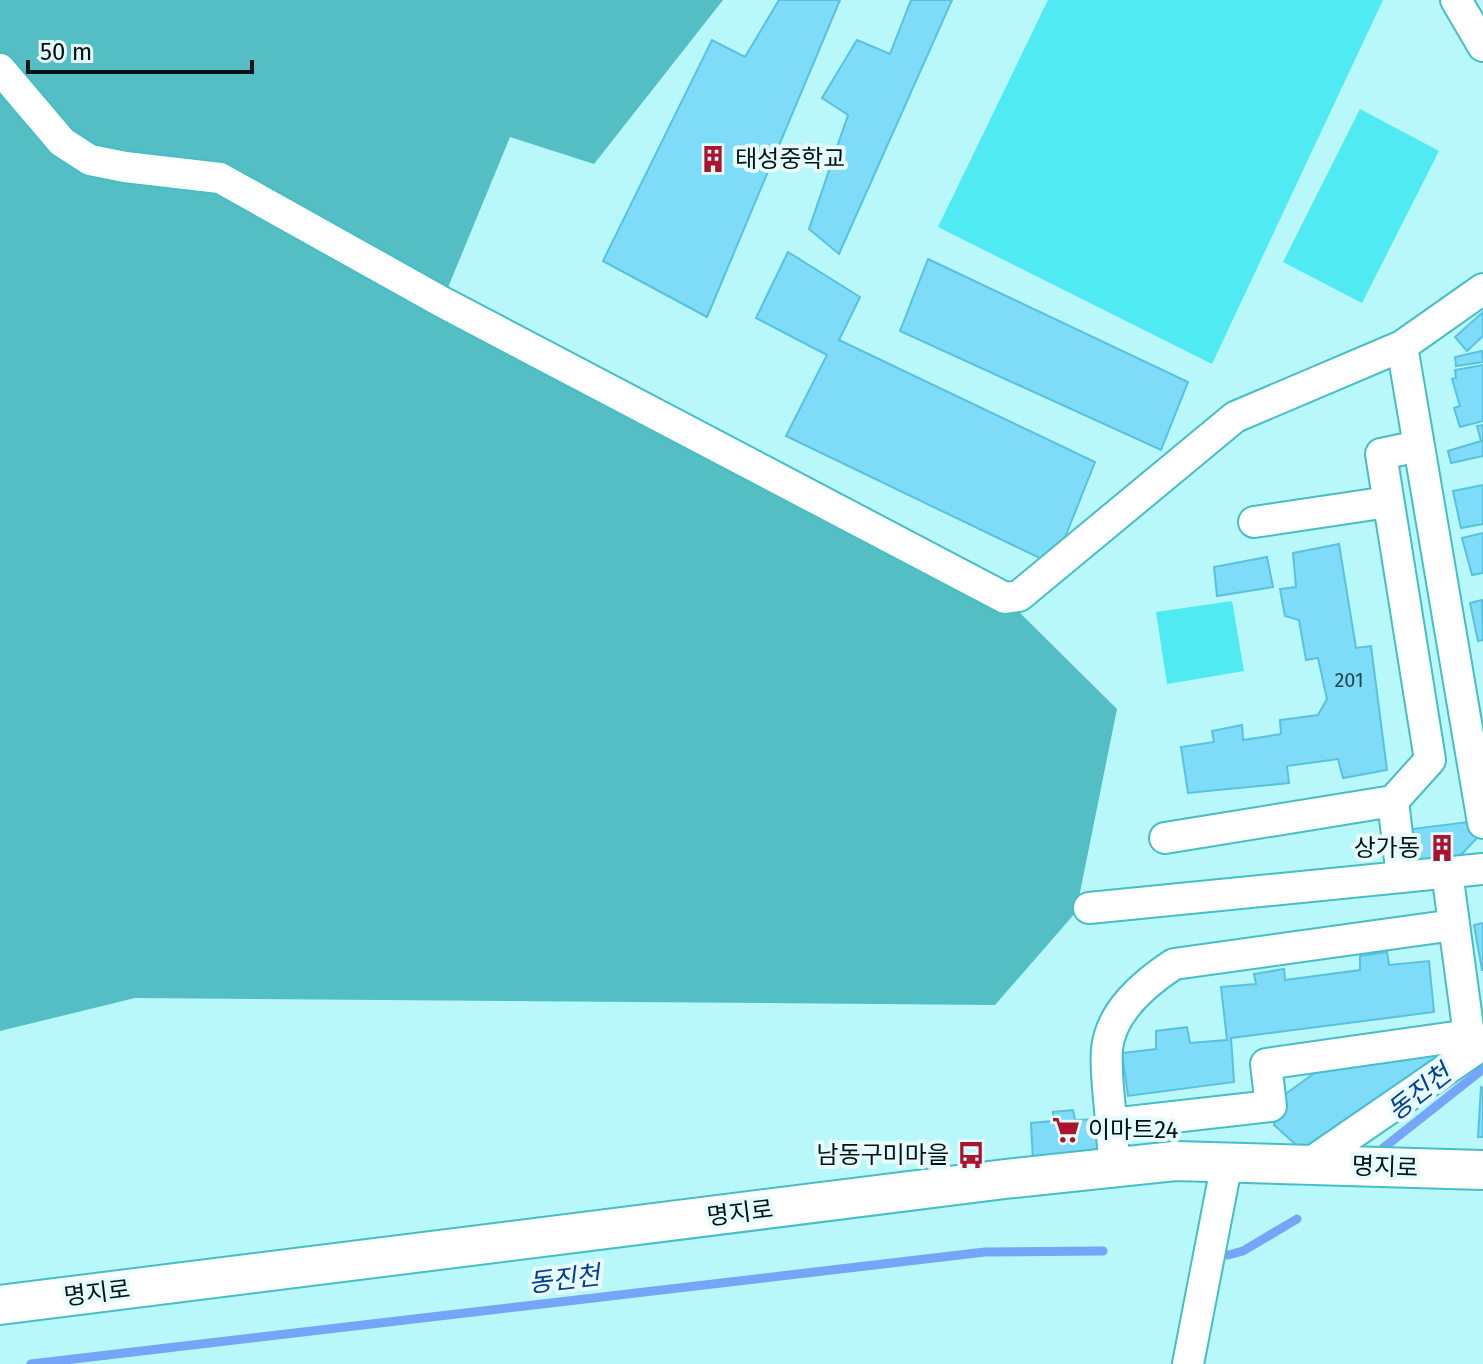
<svg xmlns="http://www.w3.org/2000/svg" width="1483" height="1364" viewBox="0 0 1483 1364" font-family="'Fira Sans','Noto Sans KR',sans-serif">
	<style>
		.green { fill: #50eaf2 }
		.forest { fill: #53bec4 }
		.lines { fill: none; stroke-linecap: round; stroke-linejoin: round }
		.stream { stroke: #74a5f6; stroke-width: 9 }
		.building { fill: #7edcf9; stroke: #59c1e0; stroke-width: 2 }
		.minor-casing { stroke: #46bec5; stroke-width: 34 }
		.major-casing { stroke: #46bec5; stroke-width: 42 }
		.minor { stroke: #fff; stroke-width: 30 }
		.major { stroke: #fff; stroke-width: 38 }
		.labels { text-anchor: middle; stroke-width: 8; stroke-linejoin: round; paint-order: stroke }
		.number-label { font-size: 20px; fill: #20464e }
		.poi-label { font-size: 24px; fill: #001415; stroke: #e7fbfc; text-anchor: start }
		.street-label { font-size: 24px; fill: #001415; stroke: #e7fbfc }
		.water-label { font-size: 26px; font-style: italic; fill: #043d95; stroke: #e7fbfc }
	</style>
	<rect width="100%" height="100%" fill="#b8f7fa"/>
	<!-- green -->
	<path class="green" d="M1048,0H1383L1212,364L938,227Z
		M1360,109L1439,151L1362,303L1283,262Z
		M1232,601L1244,671L1167,684L1156,612Z"/>
	<!-- forest -->
	<path class="forest" d="M0,0H723L594,164L510,137L442,302L1005,598L1117,709L1076,912L995,1005L135,998L0,1031Z"/>
	<g class="lines">
		<!-- stream -->
		<path class="stream" d="M1382,1149L1483,1069
			M1228,1255L1243,1251L1297,1219
			M31,1364L985,1252L1103,1251"/>
	</g>
	<!-- building -->
	<path class="building" d="M779,0H840L707,317L603,261L712,40L745,57Z
		M911,0H952L839,254L809,229L848,115L822,98L857,40L890,54Z
		M788,252L860,297L839,340L1095,462L1054,565L786,436L827,355L756,318Z
		M928,259L1188,382L1161,450L900,331Z
		M1483,312V336L1467,351L1455,337Z
		M1482,351L1483,362L1456,366L1455,357Z
		M1483,365V421L1460,427L1454,408L1460,406L1452,379L1456,378L1455,370Z
		M1483,425V456L1451,463L1448,451L1481,441L1477,426Z
		M1483,485V524L1461,528L1453,491Z
		M1483,533V573L1472,575L1462,538Z
		M1339,544L1356,648L1371,646L1387,770L1343,778L1338,759L1287,766L1289,783L1188,793L1181,747L1214,742L1212,731L1242,725L1243,740L1281,734L1280,720L1318,715L1327,699L1318,658L1306,660L1299,620L1285,616L1280,589L1296,587L1293,553Z
		M1267,557L1273,587L1217,596L1214,567Z
		M1482,600L1483,640L1478,641L1470,603Z
		M1476,821L1478,837L1458,858L1420,864L1412,829Z
		M1483,923V970H1482L1474,925Z
		M1387,952L1389,965L1429,961L1434,1012L1231,1038L1234,1082L1128,1096L1122,1053L1156,1049V1031L1187,1027L1190,1043L1227,1040L1221,987L1256,984L1254,974L1284,969L1285,980L1360,970V956Z
		M1448,1050L1304,1152L1274,1125L1284,1095L1327,1064Z
		M1481,1087L1483,1088V1137H1478Z
		M1073,1110L1075,1120L1099,1119L1102,1155L1033,1161L1031,1123L1053,1121V1112Z"/>
	<g class="lines">
		<!-- minor casing -->
		<g class="minor-casing">
			<path id="minor" d="M1456,0L1483,46
				M0,69L62,142L90,160L125,167L220,178L442,302L1005,598L1019,596L1235,417L1402,346
				M1483,289L1402,346L1483,823
				M1254,522L1388,502
				M1393,801L1402,877
				M1165,838L1393,801L1430,760L1381,454L1419,446
				M1089,908L1483,869
				M1111,1124C1110,1100 1105,1073 1107,1049C1111,1011 1145,983 1174,964L1454,925
				M1307,1165L1483,1044
				M1115,1168L1111,1124L1271,1106L1266,1064L1469,1035L1447,872
				M1188,1364L1227,1162"/>
		</g>
		<!-- major casing -->
		<g class="major-casing">
			<path id="major" d="M0,1305L1005,1179L1175,1161L1483,1170"/>
		</g>
		<!-- minor -->
		<use href="#minor" class="minor"/>
		<!-- major -->
		<use href="#major" class="major"/>
	</g>
	<!-- icons -->
	<defs>
		<g id="building-bare" transform="scale(2.16)"><path d="M-4-6H4V6H1V3H-1V6H-4ZM-2.5-4.3h1.7v1.8h-1.7ZM.8-4.3h1.7v1.8H.8ZM-2.5-1h1.7V.8h-1.7ZM.8-1h1.7V.8H.8Z" fill="#aa142e" stroke="#e7fbfc" stroke-width="2.5" paint-order="stroke"/></g>
		<g id="supermarket-bare" transform="scale(2.16)"><path d="M-6-5.5h2.5l.6 2H6L4.5 2H-2.5L-4.4-4H-6ZM-1.5 3.2a1.3 1.3 0 1 0 .1 0ZM3 3.2a1.3 1.3 0 1 0 .1 0Z" fill="#aa142e" stroke="#e7fbfc" stroke-width="2.5" paint-order="stroke"/></g>
		<g id="bus-bare" transform="scale(2.16)"><path d="M-5-6H5V4H4V6H2V4H-2V6H-4V4H-5ZM-3.5-4V0h7V-4ZM-3.5 1.2v1.5H-2V1.2ZM2 1.2v1.5H3.5V1.2Z" fill="#aa142e" stroke="#e7fbfc" stroke-width="2.5" paint-order="stroke"/></g>
	</defs>
	<g fill-rule="evenodd">
		<use href="#building-bare" x="713" y="159"/>
		<use href="#building-bare" x="1442" y="848"/>
		<use href="#supermarket-bare" x="1066" y="1130"/>
		<use href="#bus-bare" x="971" y="1155"/>
	</g>
	<g class="labels">
		<!-- number labels -->
		<g class="number-label">
			<text x="1349" y="687">201</text>
		</g>
		<!-- poi labels -->
		<g class="poi-label">
			<text x="735" y="167">태성중학교</text>
			<text x="1420" y="856" text-anchor="end">상가동</text>
			<text x="1088" y="1138">이마트24</text>
			<text x="949" y="1163" text-anchor="end">남동구미마을</text>
		</g>
		<!-- street labels -->
		<g class="street-label">
			<text transform="translate(1385 1167) rotate(2)" y="8">명지로</text>
			<text transform="translate(740 1213) rotate(-7)" y="8">명지로</text>
			<text transform="translate(97 1293) rotate(-7)" y="8">명지로</text>
		</g>
		<!-- water labels -->
		<g class="water-label">
			<text transform="translate(1419 1092) rotate(-38)" y="9">동진천</text>
			<text transform="translate(564 1279) rotate(-7)" y="9">동진천</text>
		</g>
	</g>
	<!-- scale -->
	<path d="M28 60v12h224v-12" fill="none" stroke="#001415" stroke-width="4"/>
	<text x="40" y="60" font-size="24" fill="#001415" stroke="#e7fbfc" stroke-width="6" paint-order="stroke">50 m</text>
</svg>
